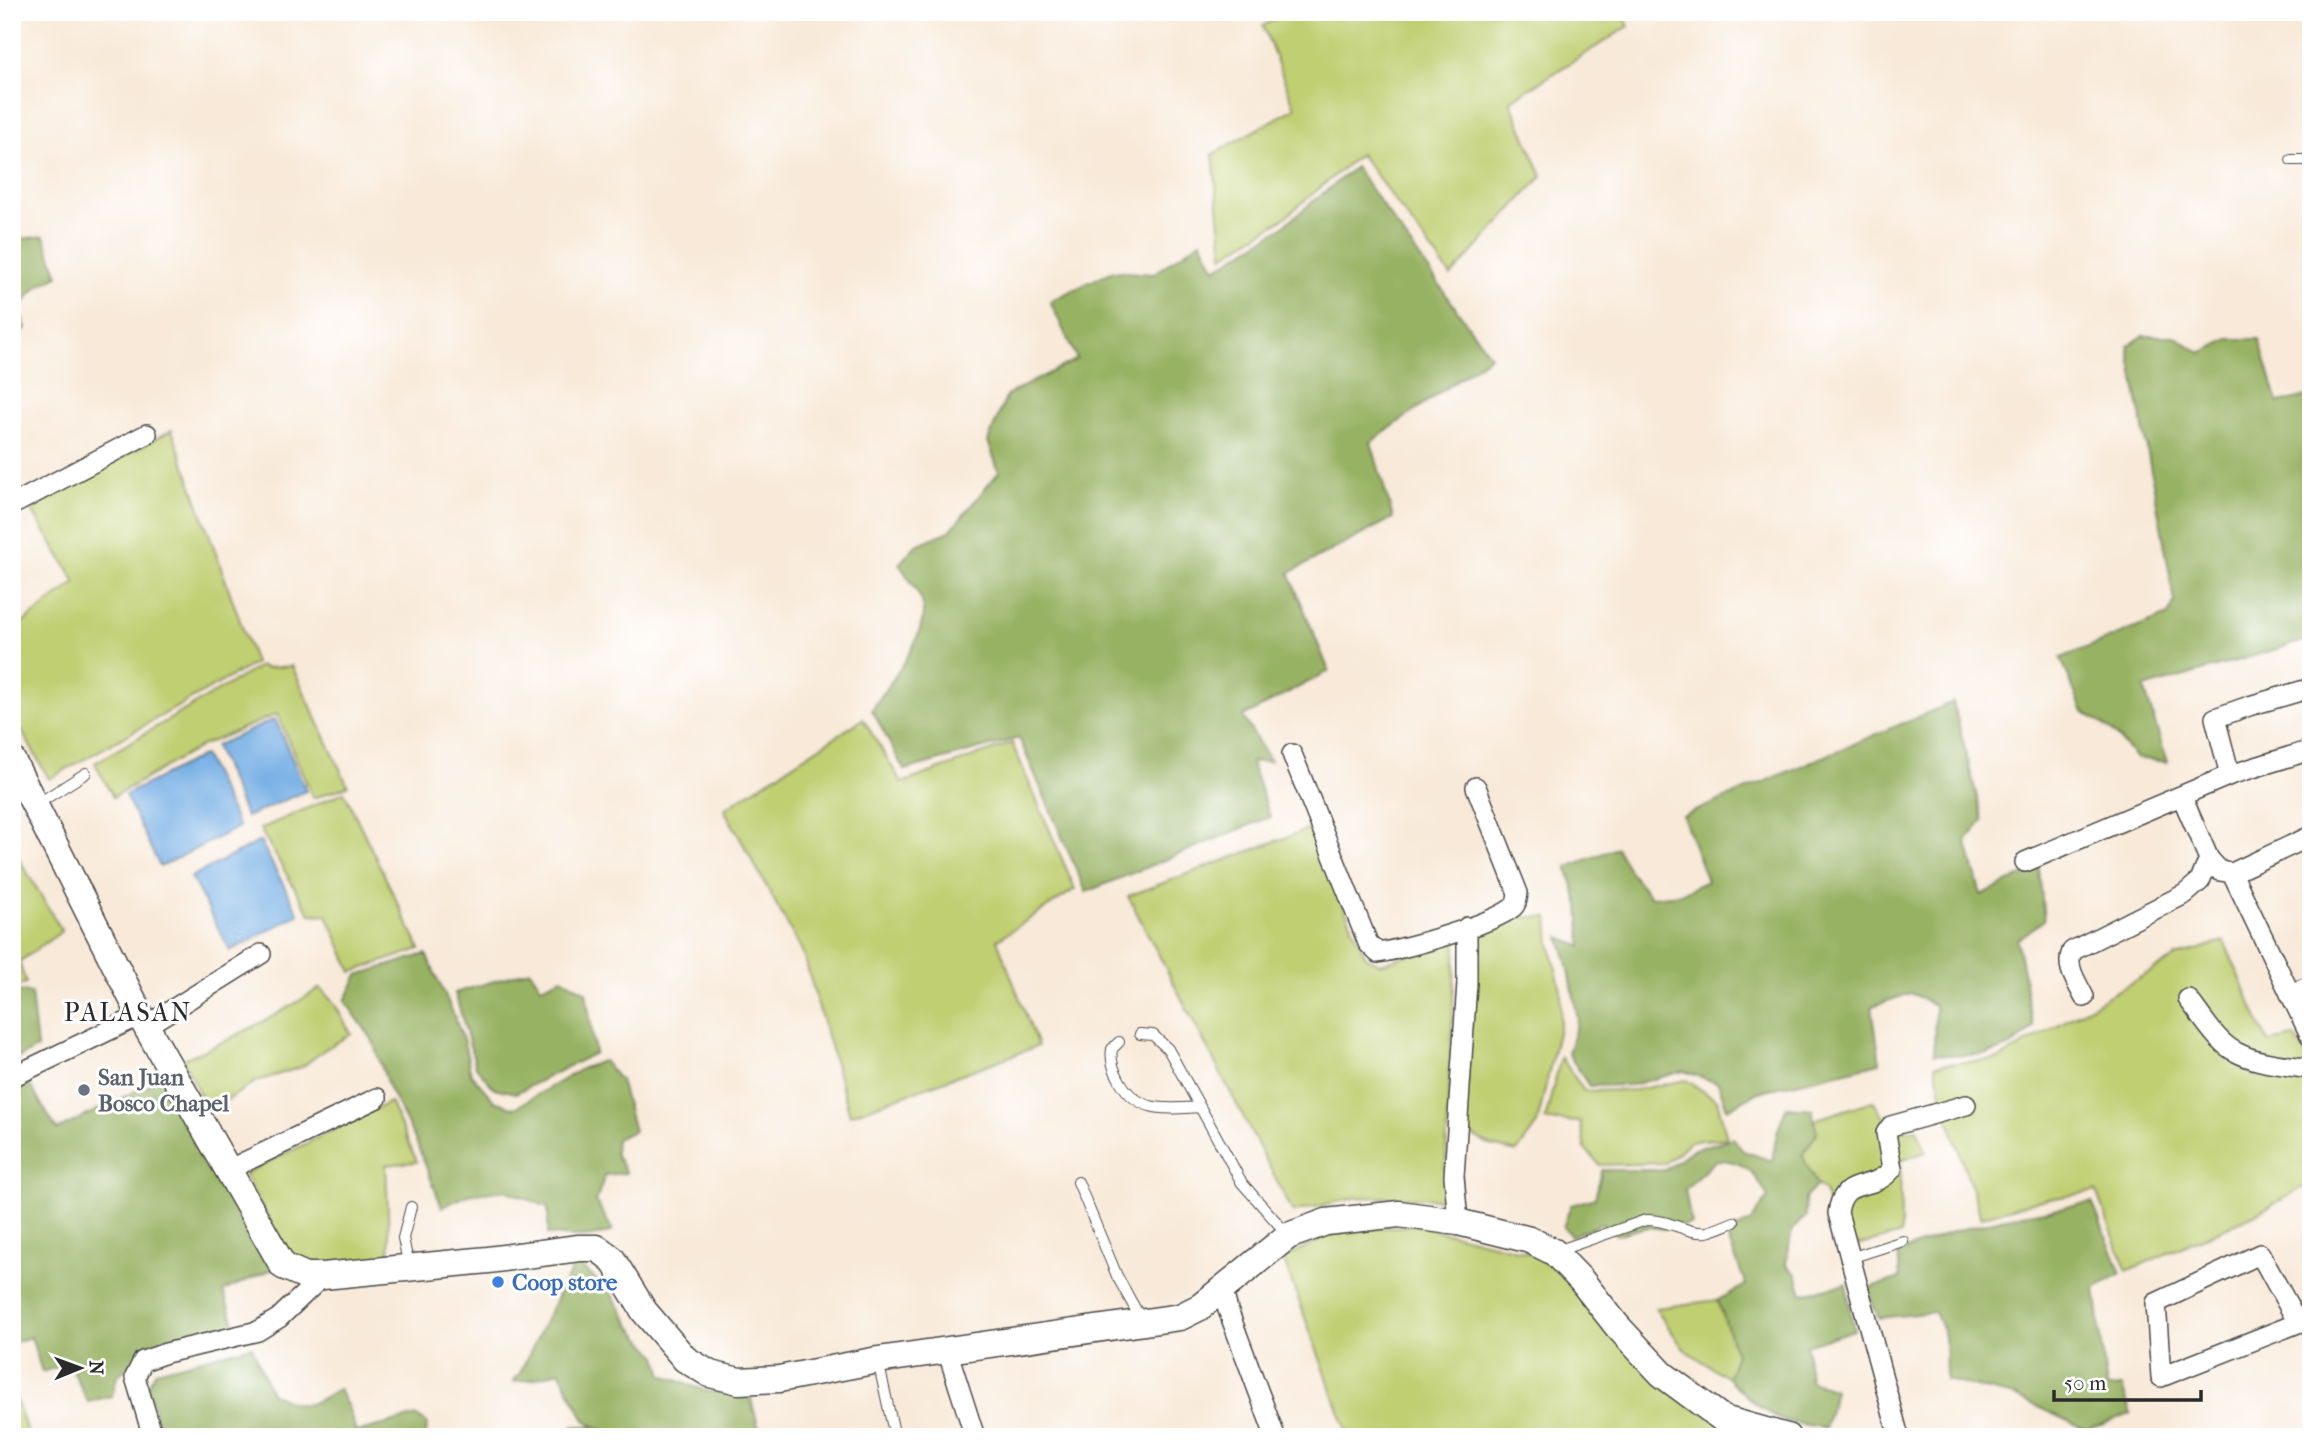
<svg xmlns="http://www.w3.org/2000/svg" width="2323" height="1449" viewBox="0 0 2323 1449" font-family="'IM FELL French Canon',serif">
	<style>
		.green { fill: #c0cf72; stroke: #767d4e; stroke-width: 2 }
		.forest { fill: #98b264; stroke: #626e48; stroke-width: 2 }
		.water { fill: #73ade4; stroke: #4f6c88; stroke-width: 2 }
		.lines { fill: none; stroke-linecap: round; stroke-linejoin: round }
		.lane-casing { stroke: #4a4845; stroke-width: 12 }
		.street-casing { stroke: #4a4845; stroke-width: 22 }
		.secondary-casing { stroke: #4a4845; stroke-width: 29 }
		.lane { stroke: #fff; stroke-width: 10 }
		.street { stroke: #fff; stroke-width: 19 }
		.secondary { stroke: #fff; stroke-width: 26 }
		.worship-dot { fill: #6b7280; stroke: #fff; stroke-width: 2.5 }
		.shop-dot { fill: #3f7fe0; stroke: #fff; stroke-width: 2.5 }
		.labels { text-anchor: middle; stroke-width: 6; stroke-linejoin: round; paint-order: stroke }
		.worship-label { font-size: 23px; font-weight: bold; fill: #5b616d; stroke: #fff; text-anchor: start }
		.shop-label { font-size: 23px; font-weight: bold; fill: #366cbe; stroke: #fff; text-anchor: start }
		.quarter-label { font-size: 26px; letter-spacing: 2px; fill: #2b2b2b; stroke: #fff }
	</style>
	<rect width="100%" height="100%" fill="#fff"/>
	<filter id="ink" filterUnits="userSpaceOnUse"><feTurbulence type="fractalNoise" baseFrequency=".0143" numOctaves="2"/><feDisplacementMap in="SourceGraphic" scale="14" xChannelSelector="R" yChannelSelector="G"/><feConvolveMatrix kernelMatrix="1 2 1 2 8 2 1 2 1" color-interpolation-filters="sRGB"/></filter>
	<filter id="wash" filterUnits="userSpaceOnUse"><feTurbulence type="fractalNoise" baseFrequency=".00686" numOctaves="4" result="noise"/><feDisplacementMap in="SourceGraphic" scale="28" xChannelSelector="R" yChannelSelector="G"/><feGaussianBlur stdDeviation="1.57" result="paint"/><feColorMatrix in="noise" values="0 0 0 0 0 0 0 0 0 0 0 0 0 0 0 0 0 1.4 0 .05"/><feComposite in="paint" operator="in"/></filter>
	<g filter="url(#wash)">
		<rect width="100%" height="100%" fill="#f8e9d8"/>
		<!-- green -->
		<path class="green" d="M1287,12H1621L1629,26L1510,101L1542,176L1451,276L1360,154L1283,219L1223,256L1213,154L1295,108L1263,26Z
			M172,430L255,663L49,779L12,714V631L76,582L29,506Z
			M260,666L266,668L292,666L348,786L313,798L277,714L203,745L113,797L95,763Z
			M863,719L902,783L1012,743L1075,889L997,940L1038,1046L850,1115L803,953L724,809Z
			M344,792L420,949L352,972L327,915L310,914L260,829Z
			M1309,829L1366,957L1380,964L1456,939L1444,1200L1428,1198L1358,1197L1293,1212L1128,896Z
			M12,847L62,931L19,962L26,983L12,989Z
			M1521,917H1548L1550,943L1561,991L1560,1023L1537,1124L1517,1152L1491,1146L1467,1133L1466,1109L1475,935Z
			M2224,941L2268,1042L2295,1037L2311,1063V1183L2254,1215L2127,1271L2096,1191L2036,1201L1981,1217L1942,1099L1935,1065L1999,1059L2176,957Z
			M320,988L334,1003L351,1034L324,1050L302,1067L257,1081L208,1112L183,1059C232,1040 276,1016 320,988Z
			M1561,1057L1584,1091L1635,1090L1686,1080L1717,1100L1727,1138L1691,1141L1666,1163L1600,1165L1585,1149L1580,1122L1545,1120Z
			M1873,1101L1894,1132L1917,1129L1926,1152L1900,1161L1901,1234L1838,1251L1825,1191L1817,1185L1802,1155L1817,1133L1814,1120Z
			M390,1102L417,1162L386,1165L390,1260L299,1265L279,1238L244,1174Z
			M1416,1225L1542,1256L1573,1287L1758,1437H1349L1283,1258L1340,1231Z
			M1718,1300L1736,1354L1728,1378L1684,1349L1655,1308Z
			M12,1388L29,1437H12Z"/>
		<!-- forest -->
		<path class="forest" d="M1355,167L1490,356L1371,442L1393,518L1289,573L1329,671L1243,717L1270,761L1251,762L1270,817L1086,892L1019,738L904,770L872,710C888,684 931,635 922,602C918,590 906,575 899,564L916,545L950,531L999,472L988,441L1007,395L1077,359L1050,301L1113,271L1153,274L1201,241L1215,269L1281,228Z
			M44,236L58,276L37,287L19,308L26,328L12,342V240Z
			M2143,336H2175L2201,353L2229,339H2259L2278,403L2311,395V639L2144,688L2167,762L2136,758L2112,731L2082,710L2061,658L2168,615L2175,602L2128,346Z
			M1953,702L1983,821L1966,841L1981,895L2039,868L2044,920L2017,940L2033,1027C2006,1059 1972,1056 1934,1054L1935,1005L1911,993L1872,1006L1880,1063L1758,1092L1727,1109L1718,1083L1684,1071L1631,1085L1589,1086L1568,1053L1578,1020L1569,969L1560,937L1582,947L1579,905L1567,867L1617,848L1630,872L1651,897L1680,894L1707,881L1683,816Z
			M426,954L453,1013L464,1042L471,1074L494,1101L515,1108L583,1068L603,1061L620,1080L634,1131L616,1139L615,1153L626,1173L605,1175L596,1201L613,1231C590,1239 573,1238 548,1234V1207L505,1190L468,1195L442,1207L415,1139L389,1088L372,1039L345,1001L358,975Z
			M530,970L541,987L562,978L586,992L595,1053L516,1093L494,1088L476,1067L455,993Z
			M18,991L31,993L37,1048L12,1061V993Z
			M166,1076L275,1268L223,1291L237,1331L143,1354L117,1376L112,1396L88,1402L69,1363L42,1372L31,1337L12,1343V1084L25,1077L57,1130Z
			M1786,1107L1812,1109L1817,1133L1802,1155L1817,1185L1805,1198L1806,1216L1792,1230L1786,1264L1796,1274L1802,1294L1846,1284L1854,1330L1806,1345L1810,1381L1835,1390L1825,1429C1813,1424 1799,1425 1787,1421C1763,1413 1745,1395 1728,1378L1736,1354L1718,1300L1746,1285L1726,1234L1751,1221L1768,1197C1755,1173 1746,1160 1716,1160L1685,1189L1691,1224L1665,1229L1647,1227L1616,1235L1601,1224L1571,1236L1563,1227L1571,1205L1595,1198L1602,1170H1666L1692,1150L1733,1138L1743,1151L1772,1161L1777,1133Z
			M2092,1202L2121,1273L2095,1288L2107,1388L2122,1387L2131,1414L2087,1430L2014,1396L1946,1380L1945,1336L1935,1312L1879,1318L1866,1289L1900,1278L1898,1253L1952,1232L2001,1219Z
			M576,1263L609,1290L632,1328L657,1356L663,1375L706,1391L750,1395L761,1437H613L585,1420L559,1371L533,1379L513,1382L520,1373L562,1287Z
			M252,1346L271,1393C306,1409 305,1409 338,1389L348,1407L356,1432L417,1416L427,1423L426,1437H246L245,1435L241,1437H160L148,1385L156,1371Z
			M574,1426H592L605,1437H559Z"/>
		<!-- water -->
		<path class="water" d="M275,719L306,791L246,817L215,746Z
			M204,755L239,827L160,867L125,795Z
			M260,841L299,914L230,951L191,877Z"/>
	</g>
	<g filter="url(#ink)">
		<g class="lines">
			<!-- lane casing -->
			<g class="lane-casing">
				<path id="lane" d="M2291,160H2311
					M37,804L86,773
					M1140,1034L1153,1035L1168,1049L1242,1183L1288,1235
					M1119,1042L1112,1049C1110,1061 1114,1070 1120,1081C1138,1114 1168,1109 1200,1107
					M1078,1182L1117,1276L1142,1321
					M1557,1251L1646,1220C1669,1219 1686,1234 1707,1232C1716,1230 1726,1225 1734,1222
					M1850,1258L1903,1241
					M409,1267L403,1238L411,1207
					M878,1361L895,1437"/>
			</g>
			<!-- street casing -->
			<g class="street-casing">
				<path id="street" d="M12,505L147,434
					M1292,754L1368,943L1378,953C1407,948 1490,925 1512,908C1517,904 1517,899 1518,893L1476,787
					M2230,775L2311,750
					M2182,797L2209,859L2220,871L2232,873L2311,1037
					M2025,862L2230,775L2215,718L2249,706L2311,688
					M2232,873L2311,836
					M2290,994L2311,986
					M2084,997C2077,982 2065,967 2072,951L2185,894L2200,881L2209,859
					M2188,999C2202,1016 2216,1042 2236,1052C2258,1064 2287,1065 2311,1069
					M146,1026L261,954
					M12,1077L141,1015
					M228,1170L377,1098
					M1458,1222L1454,1176L1467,983V927
					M1222,1288L1228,1310L1274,1433
					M2298,1323L2260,1254L2156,1303L2161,1377L2298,1323L2311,1320
					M947,1350L975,1437
					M153,1437L135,1377L143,1361L166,1353L258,1331L279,1318L323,1276
					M1899,1437L1838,1213C1843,1174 1872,1194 1892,1169L1886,1133L1891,1126L1966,1105"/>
			</g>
			<!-- secondary casing -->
			<g class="secondary-casing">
				<path id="secondary" d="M12,760L146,1026L283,1266L306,1276H323L488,1260L579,1248H597L612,1259L644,1311L685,1359L710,1374L739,1381L779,1379L878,1360L1180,1317L1200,1307L1288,1236L1326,1222L1399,1214L1458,1222L1530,1240L1554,1252L1581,1280L1618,1327L1662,1374L1723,1419L1787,1437"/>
			</g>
			<!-- lane -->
			<use href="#lane" class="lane"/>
			<!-- street -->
			<use href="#street" class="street"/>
			<!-- secondary -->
			<use href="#secondary" class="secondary"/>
		</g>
	</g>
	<!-- markers -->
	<circle class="worship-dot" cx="84" cy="1090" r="7"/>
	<circle class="shop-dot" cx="498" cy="1282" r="7"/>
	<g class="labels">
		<!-- worship labels -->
		<g class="worship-label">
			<text x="98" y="1085">San Juan<tspan x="98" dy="26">Bosco Chapel</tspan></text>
		</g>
		<!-- shop labels -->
		<g class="shop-label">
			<text x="512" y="1290">Coop store</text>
		</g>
		<!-- quarter labels -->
		<g class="quarter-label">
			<text x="128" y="1021">PALASAN</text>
		</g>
	</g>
	<!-- margin -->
	<rect width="2323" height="1449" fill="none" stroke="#fff" stroke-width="42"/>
	<!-- north arrow -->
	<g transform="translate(80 1368) rotate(89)" stroke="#ffffff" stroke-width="5" paint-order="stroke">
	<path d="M0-5L12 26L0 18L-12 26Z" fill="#2b2b2b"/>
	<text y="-10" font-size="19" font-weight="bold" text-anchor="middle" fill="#2b2b2b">N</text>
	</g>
	<!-- scale -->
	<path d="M2054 1390v10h147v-10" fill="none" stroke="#2b2b2b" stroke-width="3.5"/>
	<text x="2064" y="1390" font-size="21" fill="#2b2b2b" stroke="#ffffff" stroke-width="5" paint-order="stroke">50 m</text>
</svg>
